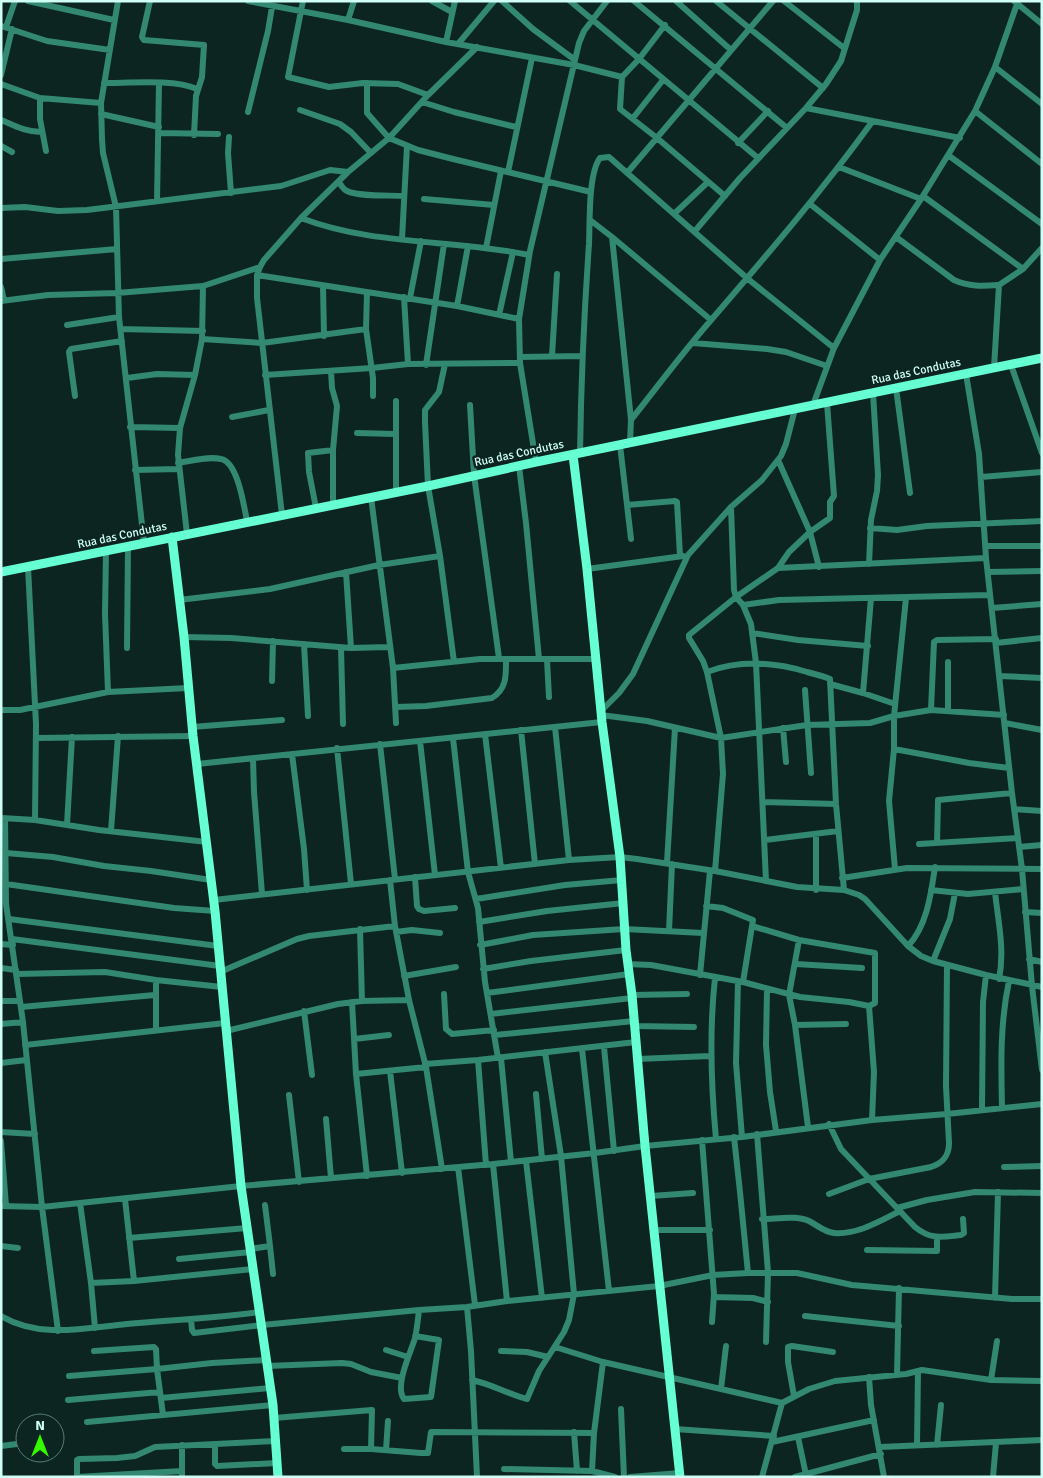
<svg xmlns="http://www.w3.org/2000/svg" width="1043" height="1478" viewBox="0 0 1043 1478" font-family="Signika,sans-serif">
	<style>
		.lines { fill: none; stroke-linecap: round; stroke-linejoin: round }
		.street { stroke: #328871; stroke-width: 6 }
		.secondary { stroke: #66ffd4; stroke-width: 9 }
		.labels { text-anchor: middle; stroke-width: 5; stroke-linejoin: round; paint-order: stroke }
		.street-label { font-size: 12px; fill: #cffff6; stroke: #0c2521 }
	</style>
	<rect width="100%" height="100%" fill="#0c2521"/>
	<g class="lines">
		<!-- street -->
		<path class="street" d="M28,1L114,20
			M118,1L101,103L102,139L103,153L116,207L119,317L144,543
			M150,1L142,37L144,40L204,45L202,77L196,96L194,135
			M248,1L348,20L446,42L574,65L622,77L639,59L665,25
			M303,1L288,77L329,87L363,83L398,84L428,95
			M432,1L452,12
			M502,1L533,29L575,60
			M570,1L758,158
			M634,1L787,128
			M676,1L731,50
			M716,1L823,88
			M784,1L844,48
			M1014,1L1042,24
			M348,20L354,1
			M1,26L47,41L110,50
			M6,27L15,1
			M446,42L455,1
			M458,44L494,1
			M995,67L1042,104
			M1,75L12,29
			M622,77L620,109L657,138L725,196
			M104,83C130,83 174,79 197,89
			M367,83V113L389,138L418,150L453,159L591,192
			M1,84L40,98L101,103
			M40,98V119L46,151
			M422,102L454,112L516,127
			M806,108L960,138
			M300,110L340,124L351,132L371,153
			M975,111L1042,164
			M248,112L268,31L272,7
			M101,114L159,127
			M633,118L663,80
			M1,120C15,126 26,132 41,132
			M159,133L218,134
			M229,137L228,153L231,193
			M738,143L768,111
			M1,146L12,152
			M948,155L1042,224
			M839,167L921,199
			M508,172L532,58
			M627,173L773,1
			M339,182C341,185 343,189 347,191C359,197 390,195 404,196
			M923,196L1023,269
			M424,199L494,205
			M157,201L159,83
			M810,204L880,260
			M1,208L25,207L58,211L87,210L281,186L330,170L348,172
			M675,213L708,182
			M301,218C374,246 453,239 529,255
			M590,220L612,237L711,320
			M695,231L740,178L806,108L826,84L841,61L857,10V1
			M612,237L631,420L630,443
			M896,237L954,280C969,287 983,286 999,285
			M402,239L407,146
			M486,248L501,171
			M1,259L117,249
			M260,267L257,275L457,306L519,319
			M257,275V298L282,515
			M323,286L324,336
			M1,287L4,300
			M367,292L366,329L373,378V396
			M404,297L408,364
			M410,298L421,241
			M1,301L48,295L117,293L203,286L260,267L264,260L301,218L348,172L389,138L428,95L477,47
			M457,306L468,246
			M499,315L513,252
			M67,325L119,317
			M121,329L203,331
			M202,339L262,343L366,329
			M693,343L767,349L786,352L827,366
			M552,356L557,274
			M520,357L582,356
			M445,364L439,392L425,410V422L428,486L440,556L454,662
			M426,365L444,244
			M1011,365L1042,453
			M994,368L999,285L1023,269L1042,248
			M331,371L332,388L337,406L333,450V504
			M966,374L979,454L986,558L1012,793L1022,869L1032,986L1042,1070
			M265,375L372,368L408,364L520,363
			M127,378L157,374L195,375
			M896,388L910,493
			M75,396L69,352L71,349L122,341
			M396,401V491
			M470,405L474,475L499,658
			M813,405L834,348L880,260L921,199L975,111L995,67L1017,4
			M232,417L269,410
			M631,420C658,386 683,352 712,319C767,255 822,191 872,122
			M130,427L180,428
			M357,433L395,434
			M620,445L631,539
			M580,454C581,384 584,314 589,244C590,223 588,174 600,158L609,157L748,279L834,348
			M778,460L810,532L819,567
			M536,462L520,363L519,319L530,251L579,43L584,31L607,1
			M178,463C191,461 208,456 221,459C238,462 244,507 247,521
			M519,466L526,523L539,659
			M135,470L179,469
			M981,477L1042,472
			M371,497L393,668L396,723
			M627,505L675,501L677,502L680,556
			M731,507L734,590L736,597L743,605L751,624L756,663L766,881
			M316,508L309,472L308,453L333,450
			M870,528L897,530L927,526L1042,521
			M187,534L178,455L180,428L195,375L202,339L203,286
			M986,546H1042
			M106,551L105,614L108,692
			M869,564L871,520L877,491L878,475L873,393
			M28,567L36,724L35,820
			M778,568L789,552L810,532L830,518V502L834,496L827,403
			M587,569L683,556
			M346,572L351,648
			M988,572L1042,571
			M906,598L894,716V749L969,763L1009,768
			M179,600L270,589L379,565L440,556
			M743,605L779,600L990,595
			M992,608L1042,604
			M752,633L798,640L868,646
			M184,637L231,638L351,648L389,647
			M996,643L1042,638
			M304,644L308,716
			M127,648L128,546
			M341,648L343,724
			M547,660L549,697
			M948,662V710
			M393,668L480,659H597
			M707,672C739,660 774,662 807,672C815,674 823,676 830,679L836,804L844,890
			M1000,676L1042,678
			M272,681L273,641
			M830,684L863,693L895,704
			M805,690L811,773
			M863,693L871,598
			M396,707L426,706L492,698C507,689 506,675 506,659
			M1,710H20L108,692L188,688
			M931,710L934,642L937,640L996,639
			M601,711L619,693L633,674L688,555L731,507L762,480L781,456L786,444L795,409
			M601,715L647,721L721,738L807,725L870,723L894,716L931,710L1004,715
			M1005,723L1042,730
			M192,727L282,720
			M555,727L569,860
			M783,728L786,762
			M521,730L535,864
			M485,734L501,868
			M36,738L193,736
			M453,738L468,872L478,908L485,982L498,1058
			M420,741L435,875
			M380,744L395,879
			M337,748L351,884
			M894,749L889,801L895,869
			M292,754L304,849L307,890
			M253,759L254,792L262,894
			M197,764L602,722
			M763,802L836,804
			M1014,809L1042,811
			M2,818L35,820L99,830L207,842
			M5,819L6,904L23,1022L42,1207L58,1331
			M67,825L72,737
			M111,831L118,736
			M816,834V890
			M765,840L838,831
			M937,843L938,800L1012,793
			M919,844L1018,838
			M1019,847L1042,845
			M6,853L53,857L104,866L151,871L211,880
			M667,863L675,728
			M715,871L723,774L721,738L707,672L703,661L689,638V635L736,597L778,568L986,558
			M415,877L417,906L419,909L424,911L455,908
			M842,878L907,868L1042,869
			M390,880L395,926L409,1000L426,1067L442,1169
			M6,884L174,908L215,911
			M931,890L968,894L1023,889
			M995,892C998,921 1005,950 999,979
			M476,899L565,885L622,880
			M214,900L569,860L620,857L637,859L715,871L797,887L844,890L859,895L865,899L908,946L921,956L933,961L986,975L1042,987
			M706,906L723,908L753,920L743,982
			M1025,912L1042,913
			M9,919L218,946
			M479,922L547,911L624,903
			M360,929L362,1001
			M669,931L672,864
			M396,932L412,930L440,933
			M12,939L220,966
			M799,940L789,995L795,1025L808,1127
			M1,944L13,945
			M480,945L533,935L624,929L703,933
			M908,946C927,926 931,894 935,867
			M1029,959L1042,962
			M933,961L950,919L955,893
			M627,964L651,965L743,982L800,997L849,1002L869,1006L875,1003V953L799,940L752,926
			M796,964L862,968
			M1,968L16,970
			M483,969L531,961L626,950
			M220,972L297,939L309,936L395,926
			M17,974L105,972L156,980L222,987
			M700,975L710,871
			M404,976L456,967
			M715,978C709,1032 711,1085 716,1139
			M738,981L736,1063L742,1137
			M767,989L766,1045L770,1092L776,1131
			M487,993L629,974
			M444,994L446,1029L452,1034L494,1030
			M632,995L687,994
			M1,1001H20
			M352,1002L356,1074L367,1176
			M869,1006L874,1072L872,1120
			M21,1007L155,995
			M304,1011L312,1075
			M491,1014L632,998
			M1,1024L23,1022
			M795,1025L846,1024
			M635,1026L694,1027
			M156,1030V980
			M226,1031L338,1004L362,1001L409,1000
			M495,1035L634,1021
			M354,1039L389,1035
			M25,1045L225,1023
			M604,1047L614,1151
			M582,1049L609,1291
			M501,1058L511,1162
			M637,1059L710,1056
			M478,1060L486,1165
			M1,1063L26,1060
			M425,1064L478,1060L636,1042
			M390,1071L402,1173
			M356,1074L426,1067
			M536,1094L542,1159
			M289,1095L299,1182
			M1002,1107C1001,1065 1000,1023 1009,981
			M982,1110L983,1002L986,975
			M326,1119L331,1178
			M829,1124L841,1149L915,1227C931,1240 941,1237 961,1235L964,1233L963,1219
			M1,1132L35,1134
			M757,1134L768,1272L766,1342
			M734,1137L740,1192L748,1273
			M702,1140L714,1294L712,1322
			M1,1141L6,1206
			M526,1161L542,1298
			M493,1164L507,1301
			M458,1167L475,1305
			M1004,1167L1042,1166
			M829,1194L869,1179L931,1167C943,1163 949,1156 949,1143L946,1086L947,965
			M651,1196L693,1193
			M125,1199L134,1281
			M80,1203L91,1283L95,1328
			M1,1206L42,1207L241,1186L493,1164L595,1153L645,1146L742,1137L872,1120L947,1114L1042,1104
			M897,1208L927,1200L975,1192L1042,1193
			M762,1219C776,1219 796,1215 809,1221C817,1225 824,1232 834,1233C857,1235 880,1221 900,1211
			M653,1230H710
			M129,1238L247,1228
			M1,1246L18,1248
			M270,1246L273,1274
			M250,1249L270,1246L265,1205
			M867,1250L937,1251V1237
			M179,1259L251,1252
			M91,1283L134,1281L253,1269
			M714,1297L753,1298L768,1302
			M995,1298L998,1192
			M467,1307L471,1351L477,1477
			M1,1316C41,1339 84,1328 127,1324C172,1320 216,1318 260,1312
			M805,1316L899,1326
			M191,1319L192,1330L194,1333L262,1325L419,1310L467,1307L507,1301L659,1286L713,1275L748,1273H797L852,1285L1012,1299H1042
			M415,1336L439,1340L431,1397L404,1399C394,1386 411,1352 415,1338C417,1329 418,1319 419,1310
			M555,1347L603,1362L782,1403
			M386,1350L408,1357
			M501,1351L527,1352L548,1357
			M267,1366L342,1363L351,1364L371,1372L402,1378
			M897,1375L899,1288
			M69,1376L157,1369L156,1349L154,1347L94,1351
			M869,1377L871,1405L884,1477
			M472,1380C491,1384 508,1394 527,1399L539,1371L564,1332L569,1320L574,1294L561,1156L545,1052
			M991,1380L997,1341
			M721,1389L726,1346
			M794,1396L788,1362V1347L792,1346L833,1352
			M161,1398L270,1388
			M68,1400L160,1392
			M621,1409L624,1477
			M163,1415L157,1369L212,1363L267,1360
			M274,1418L372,1410L371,1449
			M87,1422L273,1405
			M675,1429L774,1436
			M574,1432L577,1471
			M798,1437L806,1475
			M772,1442L874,1420
			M215,1444V1464L217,1466L277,1463
			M917,1445L918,1371
			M937,1445L941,1405
			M1,1446L25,1443
			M880,1447L1042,1440
			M344,1449H371L421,1453H428L431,1432L594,1433
			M386,1450L388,1421
			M504,1469L592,1471L615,1477
			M592,1471L594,1433L603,1362
			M77,1477V1460L79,1459L117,1458L135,1456L155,1447L276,1441
			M77,1477L182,1471
			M182,1477V1445
			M630,1477L680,1473
			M762,1477L782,1403L809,1389L835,1381L906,1374L922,1370L991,1380L1042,1381
			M795,1477L881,1454
			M993,1477L996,1443"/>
		<!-- secondary -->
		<path class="secondary" d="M573,455L587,569L602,722L620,857L626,950L632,995L645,1146L680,1477
			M172,537L184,637L193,736L215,911L241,1186L273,1405L278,1477
			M1,572L428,486L536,462L1042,358"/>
	</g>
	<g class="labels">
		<!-- street labels -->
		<g class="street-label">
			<text transform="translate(916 371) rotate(-12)" y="4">Rua das Condutas</text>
			<text transform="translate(519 453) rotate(-12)" y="4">Rua das Condutas</text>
			<text transform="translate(122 535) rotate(-12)" y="4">Rua das Condutas</text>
		</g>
	</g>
	<!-- border -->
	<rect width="1043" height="1478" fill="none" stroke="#cffff6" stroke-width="5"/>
	<!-- north arrow -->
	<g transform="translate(40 1438)"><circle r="24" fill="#0c2521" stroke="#5a7c76"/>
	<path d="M0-4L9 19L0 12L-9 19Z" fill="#33fa00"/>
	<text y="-8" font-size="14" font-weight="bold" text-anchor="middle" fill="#cffff6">N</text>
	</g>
</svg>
